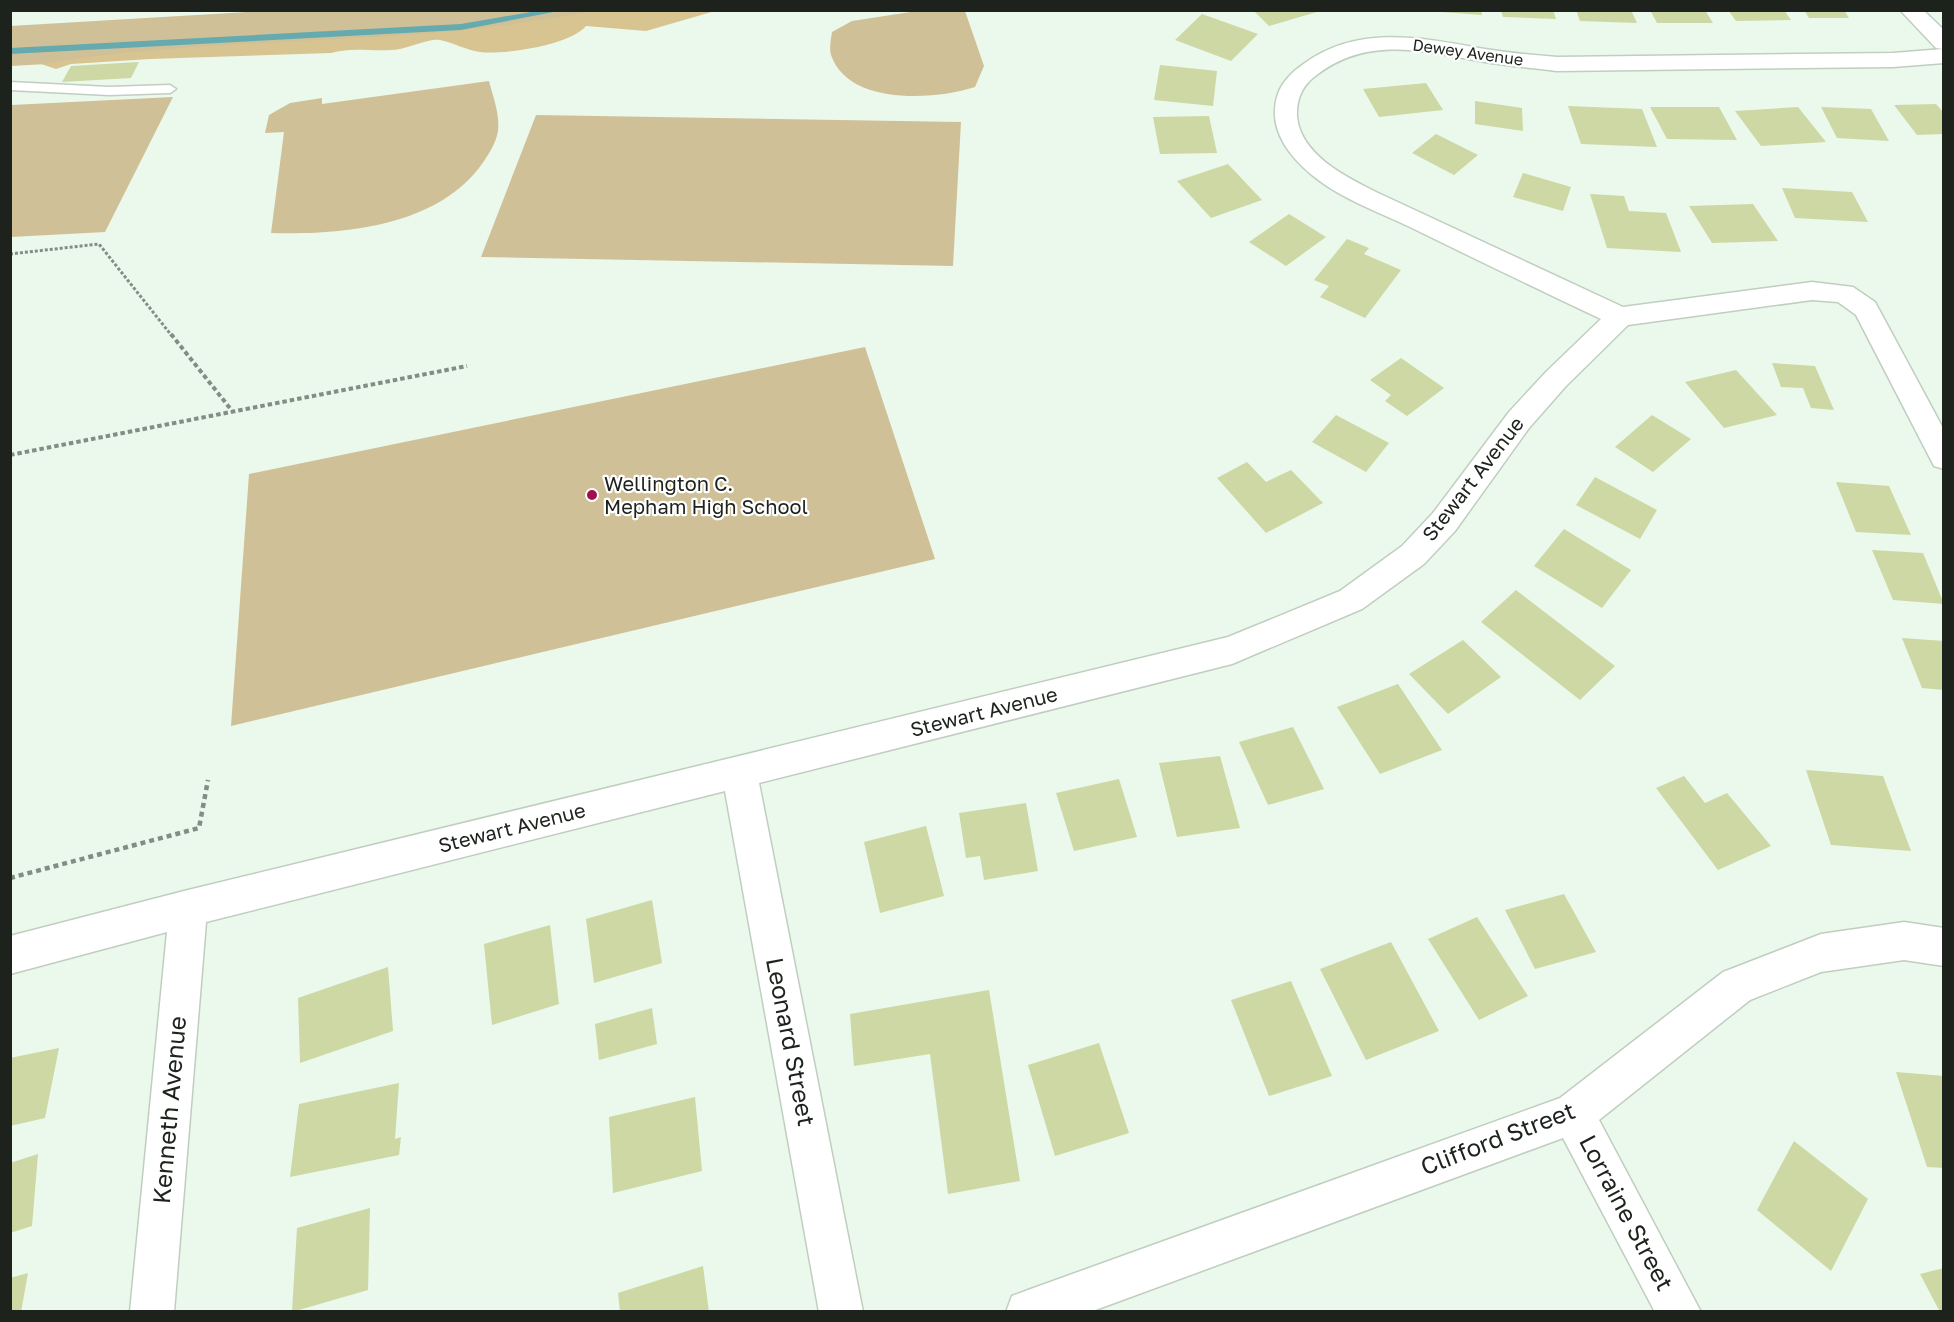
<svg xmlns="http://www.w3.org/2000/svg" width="1954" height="1322" viewBox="0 0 1954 1322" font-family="'Golos Text',sans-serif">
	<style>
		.green { fill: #d0c097 }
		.forest { fill: #d8c491 }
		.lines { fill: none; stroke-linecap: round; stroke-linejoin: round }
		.stream { fill: #65aaaf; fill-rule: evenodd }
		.building { fill: #cdd8a4 }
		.service-casing { stroke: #c0cec0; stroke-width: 3 }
		.minor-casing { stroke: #c0cec0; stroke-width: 3 }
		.path-far2 { stroke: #838d84; stroke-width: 3; stroke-dasharray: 3 2; stroke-linecap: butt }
		.path-far1 { stroke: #838d84; stroke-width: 4; stroke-dasharray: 4.5 3; stroke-linecap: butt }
		.path { stroke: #838d84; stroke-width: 4.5; stroke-dasharray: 5 4; stroke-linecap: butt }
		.service { fill: #fff; fill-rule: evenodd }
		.minor { fill: #fff; fill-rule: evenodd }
		.poi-dot { fill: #a30e4e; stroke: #fff; stroke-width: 2 }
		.labels { text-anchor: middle; stroke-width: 4.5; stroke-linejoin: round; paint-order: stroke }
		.far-street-label { font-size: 16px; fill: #1d221d; stroke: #fff }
		.street-label { font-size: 20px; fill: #1d221d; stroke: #fff }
		.poi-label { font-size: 20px; fill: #1d221d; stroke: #fff; text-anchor: start }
		.near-street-label { font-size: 24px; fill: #1d221d; stroke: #fff }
	</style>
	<rect width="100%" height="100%" fill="#eaf9eb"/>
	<!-- green -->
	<path class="green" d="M280,10L619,11L465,34L189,56L11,66L10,26Z
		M917,11H965L984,66L975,87C936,100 848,106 831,55C829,48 831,39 832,32L852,21Z
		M489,81C493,97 500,114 498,131C496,143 489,154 482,164C437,227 342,235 271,233L284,132L265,133L269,115L290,103L322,98V104Z
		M173,97L105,232L11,237V105Z
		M536,115L961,122L953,266L481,257Z
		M865,347L935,559L231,726L249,474Z"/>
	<!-- forest -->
	<path class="forest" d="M591,11H715L646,31L586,26C570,45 505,55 480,52C466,50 454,43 440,40C430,38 411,47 400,49C376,53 355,46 331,53L150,59L71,64L56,69L41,64C223,34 410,48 591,11Z"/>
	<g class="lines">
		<!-- stream -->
		<path class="stream" d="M542,10H564L461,30L10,54V48L461,24Z"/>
	</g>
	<!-- building -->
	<path class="building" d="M1253,10H1315L1317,12L1269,26Z
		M1441,10H1481L1482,15L1441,12Z
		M1501,10H1553L1556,19L1503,17Z
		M1576,10H1631L1637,23L1580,21Z
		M1650,10H1705L1713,23H1657Z
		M1728,10H1784L1791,20L1736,21Z
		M1804,10H1844L1849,18H1809Z
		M1202,14L1258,34L1231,61L1175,40Z
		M139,62L131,78L62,82L71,66Z
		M1160,65L1217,71L1213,106L1154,100Z
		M1426,83L1443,110L1379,117L1363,89Z
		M1475,101L1522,108L1523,131L1475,124Z
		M1936,104L1944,113V134L1917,135L1894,105Z
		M1568,106L1642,109L1657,147L1581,144Z
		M1650,107H1719L1737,140L1667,139Z
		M1798,107L1826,142L1761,146L1735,111Z
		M1821,107L1871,109L1889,141L1837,138Z
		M1209,116L1217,153L1160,154L1153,117Z
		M1436,134L1478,155L1454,175L1412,153Z
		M1228,164L1262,200L1211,218L1177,181Z
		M1523,173L1571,187L1563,211L1513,197Z
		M1782,188L1852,192L1868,222L1795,218Z
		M1590,194L1624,196L1629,211L1666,213L1681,252L1607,248Z
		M1753,204L1778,241L1712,243L1689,206Z
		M1289,214L1326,237L1286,266L1249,242Z
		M1347,239L1369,248L1364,254L1401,270L1365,318L1320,297L1329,286L1314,280Z
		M1401,358L1444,388L1407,416L1385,401L1391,395L1370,380Z
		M1772,363L1815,366L1834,410L1811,408L1803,388L1781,387Z
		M1736,370L1777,415L1724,428L1685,382Z
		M1336,415L1389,443L1366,472L1312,442Z
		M1652,415L1691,439L1653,472L1615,447Z
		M1247,462L1266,482L1291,470L1323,503L1266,533L1217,478Z
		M1595,477L1657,510L1640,539L1576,505Z
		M1836,482L1889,486L1911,535L1856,532Z
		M1564,529L1631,570L1602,608L1534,566Z
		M1872,550L1923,553L1944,604L1893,600Z
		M1516,590L1615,666L1580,700L1481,622Z
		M1902,638L1944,641V690L1922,688Z
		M1463,640L1501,677L1448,714L1409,674Z
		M1398,684L1442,750L1380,774L1337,707Z
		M1293,727L1324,789L1268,805L1239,742Z
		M1220,756L1240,828L1177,837L1159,763Z
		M1806,770L1883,776L1911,851L1831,845Z
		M1684,776L1705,803L1727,793L1771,846L1718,870L1656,788Z
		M1119,779L1137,837L1074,851L1056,793Z
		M1026,803L1038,871L984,880L980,856L966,858L959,813Z
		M926,826L944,896L880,913L864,842Z
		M1564,894L1596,952L1535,969L1505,910Z
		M652,900L662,963L594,983L586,919Z
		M1477,917L1528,996L1479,1020L1428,939Z
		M550,925L559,1004L492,1025L484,944Z
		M1391,942L1439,1031L1366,1060L1320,969Z
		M388,967L393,1031L300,1063L298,998Z
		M1291,981L1332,1076L1269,1096L1231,1000Z
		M989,990L1020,1181L948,1194L930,1054L854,1066L850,1014Z
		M652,1008L657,1044L599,1060L595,1024Z
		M1099,1043L1129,1133L1055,1156L1028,1065Z
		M59,1048L45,1118L10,1126V1058Z
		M1896,1072L1944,1076V1168L1927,1167Z
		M399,1083L395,1139L401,1137L399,1155L290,1177L299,1104Z
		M695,1097L702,1171L613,1193L609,1117Z
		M1794,1141L1868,1199L1831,1271L1757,1210Z
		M38,1154L32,1226L10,1233V1163Z
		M370,1208L368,1290L292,1312L297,1228Z
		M703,1266L709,1312H620L618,1293Z
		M1944,1268V1312H1940L1920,1274Z
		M28,1273L21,1312H10V1278Z"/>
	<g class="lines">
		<!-- service casing -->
		<g class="service-casing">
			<path id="service" d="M10,82L109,87L170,85L176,89L170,93L109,95L10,90Z"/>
		</g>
		<!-- minor casing -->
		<g class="minor-casing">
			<path id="minor" d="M1900,10H1923L1944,30V63L1893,67L1557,71C1533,68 1509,66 1485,62C1425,52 1370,35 1318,74C1303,84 1296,98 1297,117C1301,155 1346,177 1376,192L1623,307L1812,282L1853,287L1875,302L1944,430V469L1934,466L1856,315L1838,302L1812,300L1628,325L1566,386L1529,428L1455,531L1424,564L1362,609L1232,664L759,783L863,1312H819L725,791L206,922L174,1312H130L167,932L10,974V936L188,890L1228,637L1340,591L1402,546L1433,513L1509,412L1546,372L1601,319C1538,289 1475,259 1412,228C1379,212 1341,199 1312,175C1289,156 1268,129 1277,97C1281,82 1293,71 1305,63C1359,24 1423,38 1485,49C1509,53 1533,55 1557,57L1893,53L1943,49L1936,48Z
				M1904,922L1944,928V966L1904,960L1821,972L1750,1000L1599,1120L1701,1312H1655L1563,1138L1090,1312H1006L1012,1296L1028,1290L1560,1098L1723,972L1821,934Z"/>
		</g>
		<!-- path-far2 -->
		<path class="path-far2" d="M10,254L99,244L172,336"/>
		<!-- path-far1 -->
		<path class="path-far1" d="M171,334L233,412
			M10,455L467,366"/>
		<!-- path -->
		<path class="path" d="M10,878L199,828L208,780"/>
		<!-- service -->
		<use href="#service" class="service"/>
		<!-- minor -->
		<use href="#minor" class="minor"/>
	</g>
	<!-- markers -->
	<circle class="poi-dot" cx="592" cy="495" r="6"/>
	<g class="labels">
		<!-- far-street labels -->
		<g class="far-street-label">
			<text transform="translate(1468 52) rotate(8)" y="6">Dewey Avenue</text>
		</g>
		<!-- street labels -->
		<g class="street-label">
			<text transform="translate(1473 479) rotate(-52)" y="7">Stewart Avenue</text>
			<text transform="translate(984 712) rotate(-14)" y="7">Stewart Avenue</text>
			<text transform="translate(512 828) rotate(-14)" y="7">Stewart Avenue</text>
		</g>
		<!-- poi labels -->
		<g class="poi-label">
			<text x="604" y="491">Wellington C.<tspan x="604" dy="23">Mepham High School</tspan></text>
		</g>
		<!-- near-street labels -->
		<g class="near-street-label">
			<text transform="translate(790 1042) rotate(79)" y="8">Leonard Street</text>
			<text transform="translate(170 1110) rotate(-85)" y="8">Kenneth Avenue</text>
			<text transform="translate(1498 1139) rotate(-21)" y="8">Clifford Street</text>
			<text transform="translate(1626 1213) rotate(62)" y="8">Lorraine Street</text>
		</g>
	</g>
	<!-- border -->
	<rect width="1954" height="1322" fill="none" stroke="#1d221d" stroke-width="24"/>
</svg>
